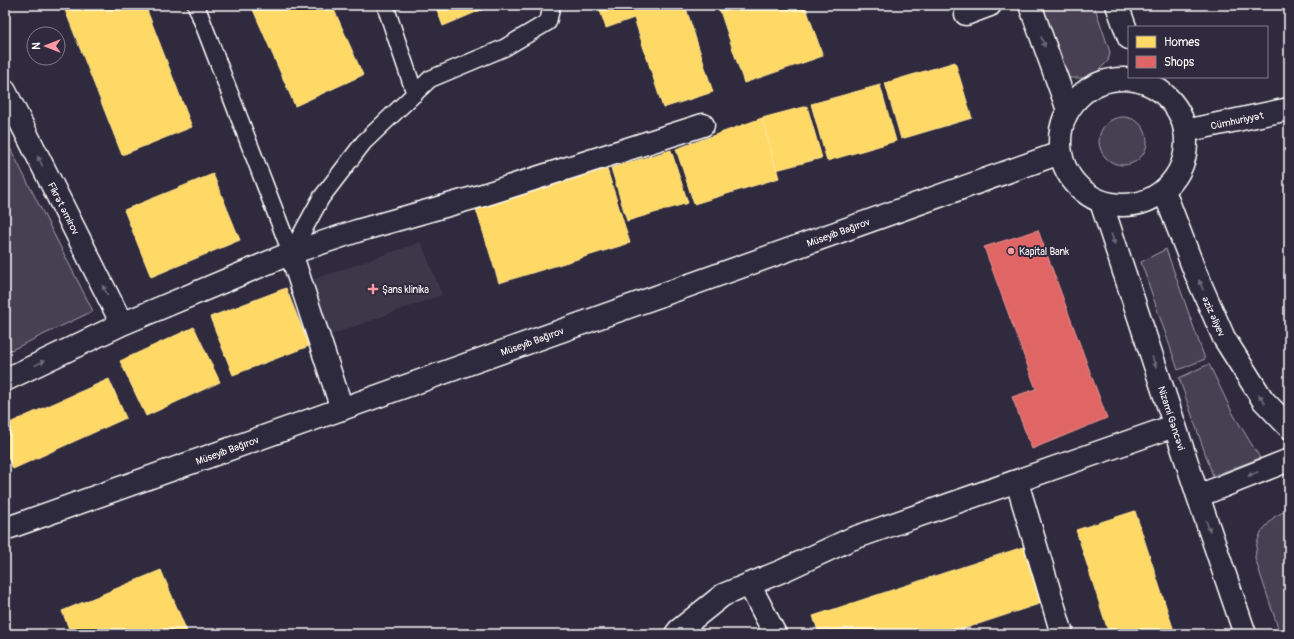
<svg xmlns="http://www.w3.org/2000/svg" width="1294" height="639" viewBox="0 0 1294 639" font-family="Pangolin,sans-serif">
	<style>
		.built { fill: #3c3749 }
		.green { fill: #464152; stroke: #a2a0a8 }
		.homes { fill: #ffd966; stroke: #ffe494 }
		.shops { fill: #e06666; stroke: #e99494 }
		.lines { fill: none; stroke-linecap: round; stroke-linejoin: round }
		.lane-casing { stroke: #fff; stroke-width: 19 }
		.street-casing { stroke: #fff; stroke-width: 25 }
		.secondary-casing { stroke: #fff; stroke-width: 25 }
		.primary-casing { stroke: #fff; stroke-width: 25 }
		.lane { stroke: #2f2a3d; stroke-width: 16 }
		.street { stroke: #2f2a3d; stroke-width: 22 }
		.secondary { stroke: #2f2a3d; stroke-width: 22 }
		.primary { stroke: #2f2a3d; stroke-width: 22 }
		.oneway { fill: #6d6a77 }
		.poi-dot { fill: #ff9aa2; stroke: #2f2a3d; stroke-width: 1.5 }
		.labels { text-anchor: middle; stroke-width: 4; stroke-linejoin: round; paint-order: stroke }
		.street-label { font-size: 10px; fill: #fff; stroke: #2f2a3d }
		.poi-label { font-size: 10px; fill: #fff; stroke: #2f2a3d; text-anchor: start }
	</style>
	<rect width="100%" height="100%" fill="#2f2a3d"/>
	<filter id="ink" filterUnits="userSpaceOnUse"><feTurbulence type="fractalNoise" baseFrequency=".025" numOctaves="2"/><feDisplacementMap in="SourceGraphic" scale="8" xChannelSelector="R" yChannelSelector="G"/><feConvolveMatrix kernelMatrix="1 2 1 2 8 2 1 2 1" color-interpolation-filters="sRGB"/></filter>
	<g filter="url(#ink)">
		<!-- built -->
		<path class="built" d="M421,242L442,295L325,337L303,283Z"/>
		<!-- green -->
		<path class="green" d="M1042,5H1094L1110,52L1108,61L1096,73L1083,78H1069Z
			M1099 141a24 24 0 1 1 48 0a24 24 0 1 1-48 0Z
			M5,138L93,311L5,353Z
			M1166,249L1205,359L1178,370L1141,262Z
			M1209,364L1232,412L1260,458L1213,476L1179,378Z
			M1289,509V634H1280L1255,558L1257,543L1261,532L1274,517Z"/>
		<!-- homes -->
		<path class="homes" d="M63,5H145L192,127L122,155Z
			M251,5H332L363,75L295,106Z
			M435,5H493L443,26Z
			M598,5H685L713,92L663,108L634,18L606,28Z
			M718,5H805L823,56L744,83Z
			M955,62L972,118L901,139L885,83Z
			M880,85L896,141L827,161L811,104Z
			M807,106L822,158L776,170L762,118Z
			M762,118L779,178L694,204L676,149Z
			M671,150L688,203L627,221L611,168Z
			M607,169L630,243L499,283L476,209Z
			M213,174L240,240L151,277L124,210Z
			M286,288L309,346L233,375L210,317Z
			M194,327L220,382L146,416L120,361Z
			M109,379L126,418L13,469L5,451V425Z
			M1135,511L1175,634H1109L1076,530Z
			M1029,545L1048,601L948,634H819L813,616Z
			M161,570L188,634H71L62,611Z"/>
		<!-- shops -->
		<path class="shops" d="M1038,230L1107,418L1032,449L1012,397L1036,389L984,247Z"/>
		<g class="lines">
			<!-- lane casing -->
			<g class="lane-casing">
				<path id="lane" d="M196,5L291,253
					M385,5L415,94
					M291,253L321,198L364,142L430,79L504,48L548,22L552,5"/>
			</g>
			<!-- street casing -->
			<g class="street-casing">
				<path id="street" d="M966,14L990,5
					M5,91L122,324
					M291,253L342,409
					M5,380L122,324L291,253L357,231L480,196L703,125
					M1017,482L1062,634
					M749,584L775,634
					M676,634L679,630L723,595L782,571L851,539L1174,426"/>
			</g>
			<!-- secondary casing -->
			<g class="secondary-casing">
				<path id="secondary" d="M1185,131L1289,109
					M5,529L1060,153"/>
			</g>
			<!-- primary casing -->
			<g class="primary-casing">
				<path id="primary" d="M1030,5L1068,110
					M1117,5L1129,38
					M1060 142a63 63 0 1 1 126 0a63 63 0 1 1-126 0Z
					M1164,191L1195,272L1224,338L1263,400L1289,427
					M1101,202L1198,496L1245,634
					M1198,496L1289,460"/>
			</g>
			<!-- lane -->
			<use href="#lane" class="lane"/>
			<!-- street -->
			<use href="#street" class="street"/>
			<!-- secondary -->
			<use href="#secondary" class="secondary"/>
			<!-- primary -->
			<use href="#primary" class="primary"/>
		</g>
		<!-- one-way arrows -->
		<defs><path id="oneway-solid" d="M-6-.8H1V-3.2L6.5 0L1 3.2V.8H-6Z"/></defs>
		<g class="oneway">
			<use href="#oneway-solid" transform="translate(1043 42) rotate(70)"/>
			<use href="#oneway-solid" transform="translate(40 161) rotate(-117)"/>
			<use href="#oneway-solid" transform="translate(1113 239) rotate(72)"/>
			<use href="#oneway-solid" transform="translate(1201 285) rotate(-114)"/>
			<use href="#oneway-solid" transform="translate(105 290) rotate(-117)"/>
			<use href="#oneway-solid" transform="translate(1154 362) rotate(72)"/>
			<use href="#oneway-solid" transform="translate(40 363) rotate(-25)"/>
			<use href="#oneway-solid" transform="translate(1262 399) rotate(-127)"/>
			<use href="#oneway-solid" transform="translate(1253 474) rotate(158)"/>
			<use href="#oneway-solid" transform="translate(1208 526) rotate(71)"/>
		</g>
	</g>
	<!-- markers -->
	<g class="poi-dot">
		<circle cx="1011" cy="251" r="4"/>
		<path d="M371 283h4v4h4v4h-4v4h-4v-4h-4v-4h4z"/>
	</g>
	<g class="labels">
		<!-- street labels -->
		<g class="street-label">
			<text transform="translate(1237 120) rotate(-12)" y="4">Cümhuriyyət</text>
			<text transform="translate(64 208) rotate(63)" y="4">Fikrət Əmirov</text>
			<text transform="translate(838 232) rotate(-20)" y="4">Müseyib Bağırov</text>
			<text transform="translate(1214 316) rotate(66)" y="4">Əziz Əliyev</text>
			<text transform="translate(532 341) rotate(-20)" y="4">Müseyib Bağırov</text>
			<text transform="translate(1172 418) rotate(72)" y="4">Nizami Gəncəvi</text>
			<text transform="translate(227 450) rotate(-20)" y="4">Müseyib Bağırov</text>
		</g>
		<!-- poi labels -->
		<g class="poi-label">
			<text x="1019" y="255">Kapital Bank</text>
			<text x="382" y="293">Şans klinika</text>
		</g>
	</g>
	<!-- margin -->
	<rect width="1294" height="639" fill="none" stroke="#2f2a3d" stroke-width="20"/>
	<rect x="10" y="10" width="1274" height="619" fill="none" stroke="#fff" stroke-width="1.5" filter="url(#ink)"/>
	<!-- legend -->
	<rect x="1128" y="26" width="140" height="52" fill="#2f2a3d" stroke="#827f8b"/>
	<rect x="1136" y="36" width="20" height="12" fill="#ffd966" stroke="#827f8b"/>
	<text x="1164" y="46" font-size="12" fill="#ffffff">Homes</text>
	<rect x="1136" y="56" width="20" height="12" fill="#e06666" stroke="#827f8b"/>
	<text x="1164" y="66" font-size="12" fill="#ffffff">Shops</text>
	<!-- north arrow -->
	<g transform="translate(46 46) rotate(270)"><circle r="19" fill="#2f2a3d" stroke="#827f8b"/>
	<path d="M0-3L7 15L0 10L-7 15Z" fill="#ff9aa2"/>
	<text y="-6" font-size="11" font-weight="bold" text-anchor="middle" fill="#ffffff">N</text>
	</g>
</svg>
